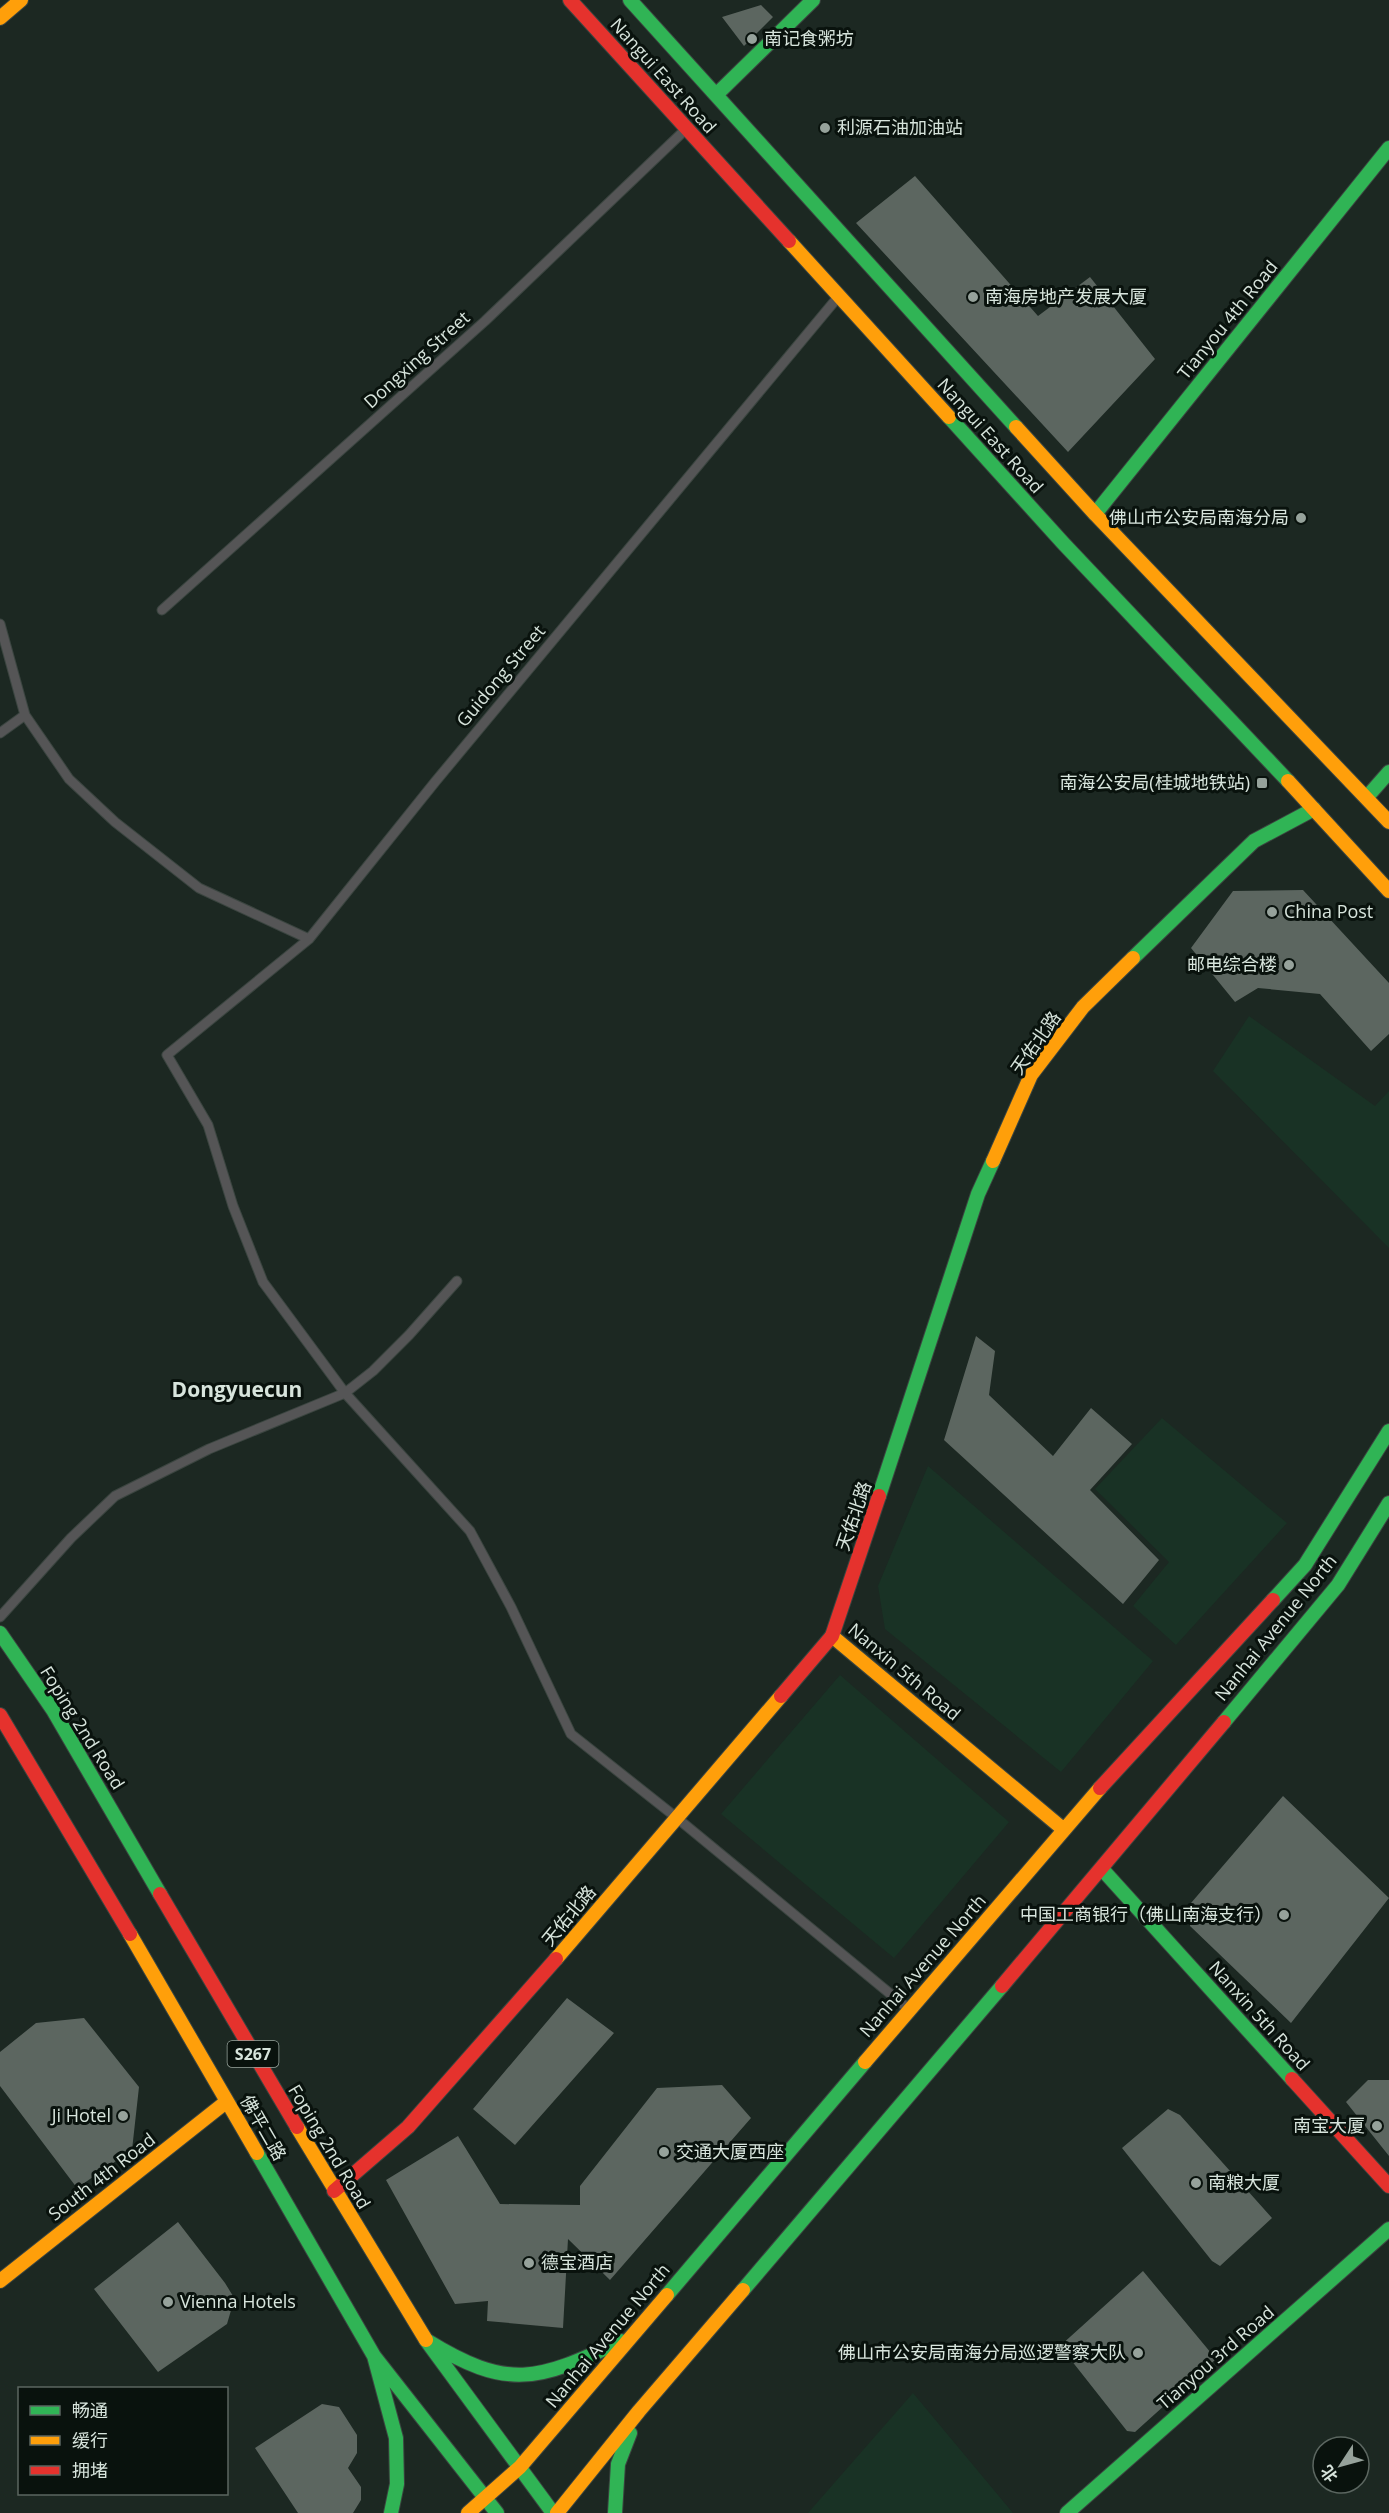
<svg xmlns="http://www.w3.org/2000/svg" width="1389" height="2513" viewBox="0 0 1389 2513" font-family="'Open Sans','Noto Sans SC',sans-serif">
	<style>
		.built { fill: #193225 }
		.building { fill: #5c6660 }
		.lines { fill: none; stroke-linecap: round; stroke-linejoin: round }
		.lane-casing { stroke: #3b4540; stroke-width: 11 }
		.fast-casing { stroke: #3b4540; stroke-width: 16 }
		.slow-casing { stroke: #3b4540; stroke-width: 16 }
		.jam-casing { stroke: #3b4540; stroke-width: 16 }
		.lane { stroke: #555556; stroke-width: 9 }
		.fast { stroke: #30b455; stroke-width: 14 }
		.slow { stroke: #ff9f0a; stroke-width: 14 }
		.jam { stroke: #e5322d; stroke-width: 14 }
		.poi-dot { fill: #96a29b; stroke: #09120d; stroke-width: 2 }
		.labels { text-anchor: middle; stroke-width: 6; stroke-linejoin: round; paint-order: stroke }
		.shield { fill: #09120d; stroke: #99a59e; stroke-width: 1.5 }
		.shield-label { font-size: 16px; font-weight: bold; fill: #d7e4dc }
		.poi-label { font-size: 18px; fill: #d7e4dc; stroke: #09120d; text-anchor: start }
		.street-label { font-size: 18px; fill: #d7e4dc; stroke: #09120d }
		.quarter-label { font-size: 21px; font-weight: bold; fill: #d7e4dc; stroke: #09120d }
	</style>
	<rect width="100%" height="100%" fill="#1c2822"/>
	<!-- built -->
	<path class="built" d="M1249,1016L1375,1106L1389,1091V1248L1213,1071Z
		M1162,1418L1287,1523L1176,1645L1133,1606L1169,1562L1095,1489Z
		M928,1466L1153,1661L1061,1772L885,1629L878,1586Z
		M840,1675L1009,1822L894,1958L721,1814Z
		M913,2393L1013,2513H808Z"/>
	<!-- building -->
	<path class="building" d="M761,5L773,17L744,46L722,17Z
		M915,176L1038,316L1090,277L1155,359L1068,452L856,223Z
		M1303,890L1389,983V1034L1371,1051L1320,994L1258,988L1235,1002L1191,948L1233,891Z
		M976,1336L995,1351L989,1395L1053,1456L1091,1408L1132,1444L1090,1490L1159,1560L1123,1604L944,1440Z
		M1283,1796L1389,1898L1291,2023L1190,1926L1191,1903Z
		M567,1998L614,2033L515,2145L473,2109Z
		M84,2018L139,2087L132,2150L77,2188L0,2086V2052L36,2023Z
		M1368,2080H1389V2156L1346,2102Z
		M722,2085L751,2118L610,2280L568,2239L563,2328L487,2321L488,2301L455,2304L386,2180L458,2136L500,2204L580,2205V2186L657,2088Z
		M1168,2109L1180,2115L1272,2218L1220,2266L1212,2261L1122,2148Z
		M178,2222L225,2283L233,2296L232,2307L227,2324L158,2372L94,2289Z
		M1143,2271L1216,2359L1135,2432L1127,2431L1060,2346Z
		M322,2404L339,2407L357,2435V2453L348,2468L361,2487V2500L353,2513H298L255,2448Z"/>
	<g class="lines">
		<!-- lane casing -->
		<g class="lane-casing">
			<path id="lane" d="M838,297L435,782L309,939L167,1055L208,1125L233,1206L263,1282L345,1393L470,1531L511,1607L571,1734L677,1818L905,2006
				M162,610L485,321L685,130
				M0,624L25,715L69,779L115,822L199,888L309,939
				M0,733L25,715
				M0,1617L71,1538L115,1496L209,1449L345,1393L373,1371L409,1335L457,1281"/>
		</g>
		<!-- fast casing -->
		<g class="fast-casing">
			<path id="fast" d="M630,0L1016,427
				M717,94L813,0
				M949,417L1063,543L1288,781
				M1095,514L1389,148
				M1367,797L1389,772
				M1133,958L1254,841L1314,809
				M879,1496L978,1194L993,1161
				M1273,1600L1305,1565L1389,1431
				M0,1633L53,1710L160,1894
				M1224,1722L1338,1585L1389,1503
				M1102,1869L1292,2079
				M257,2153L374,2356L497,2513
				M743,2290L1002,1986
				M667,2295L865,2062
				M426,2340L553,2513
				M426,2340C508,2391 538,2381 621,2341
				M374,2356L396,2438L397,2484L391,2513
				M615,2513L618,2464L630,2433
				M1067,2513L1389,2229"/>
		</g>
		<!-- slow casing -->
		<g class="slow-casing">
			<path id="slow" d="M0,18L21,0
				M789,241L949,417
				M1016,427L1095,514L1389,822
				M1288,781L1389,891
				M993,1161L1031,1075L1083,1007L1133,958
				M832,1636L1063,1829
				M130,1934L257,2153
				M556,1959L781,1696
				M865,2062L1100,1788
				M297,2127L426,2340
				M0,2281L226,2102
				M468,2513L520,2467L667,2295
				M557,2513L639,2411L743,2290"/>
		</g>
		<!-- jam casing -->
		<g class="jam-casing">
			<path id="jam" d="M570,0L789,241
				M781,1696L832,1636L879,1496
				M0,1715L130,1934
				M1100,1788L1273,1600
				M160,1894L297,2127
				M1002,1986L1224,1722
				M1292,2079L1389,2186
				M334,2191L408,2127L556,1959"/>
		</g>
		<!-- lane -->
		<use href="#lane" class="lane"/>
		<!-- fast -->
		<use href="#fast" class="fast"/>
		<!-- slow -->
		<use href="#slow" class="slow"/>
		<!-- jam -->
		<use href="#jam" class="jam"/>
	</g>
	<!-- markers -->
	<g class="poi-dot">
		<circle cx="752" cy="39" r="6"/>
		<circle cx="825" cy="128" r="6"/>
		<circle cx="973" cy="297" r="6"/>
		<circle cx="1301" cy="518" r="6"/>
		<rect x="1256" y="777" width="12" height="12" rx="3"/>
		<circle cx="1272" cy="912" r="6"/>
		<circle cx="1289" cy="965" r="6"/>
		<circle cx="1284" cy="1915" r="6"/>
		<circle cx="123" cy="2116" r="6"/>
		<circle cx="1377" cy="2126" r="6"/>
		<circle cx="664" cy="2152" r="6"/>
		<circle cx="1196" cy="2183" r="6"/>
		<circle cx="529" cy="2263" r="6"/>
		<circle cx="168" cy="2302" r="6"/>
		<circle cx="1138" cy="2353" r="6"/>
	</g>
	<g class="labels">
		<!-- shield labels -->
		<rect class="shield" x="227.5" y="2041" width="51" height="26" rx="4.5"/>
		<g class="shield-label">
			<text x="253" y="2060">S267</text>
		</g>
		<!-- poi labels -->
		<g class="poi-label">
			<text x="764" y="45">南记食粥坊</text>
			<text x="837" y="134">利源石油加油站</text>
			<text x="985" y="303">南海房地产发展大厦</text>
			<text x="1289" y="524" text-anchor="end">佛山市公安局南海分局</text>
			<text x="1250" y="789" text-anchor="end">南海公安局(桂城地铁站)</text>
			<text x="1284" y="918">China Post</text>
			<text x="1277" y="971" text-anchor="end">邮电综合楼</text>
			<text x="1272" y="1921" text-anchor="end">中国工商银行（佛山南海支行）</text>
			<text x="111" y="2122" text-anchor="end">Ji Hotel</text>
			<text x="1365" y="2132" text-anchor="end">南宝大厦</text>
			<text x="676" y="2158">交通大厦西座</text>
			<text x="1208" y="2189">南粮大厦</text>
			<text x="541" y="2269">德宝酒店</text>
			<text x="180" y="2308">Vienna Hotels</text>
			<text x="1126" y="2359" text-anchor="end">佛山市公安局南海分局巡逻警察大队</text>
		</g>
		<!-- street labels -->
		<g class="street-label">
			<text transform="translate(663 76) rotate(48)" y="6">Nangui East Road</text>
			<text transform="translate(1228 320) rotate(-51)" y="6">Tianyou 4th Road</text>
			<text transform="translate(417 360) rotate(-42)" y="6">Dongxing Street</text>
			<text transform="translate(990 436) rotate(48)" y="6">Nangui East Road</text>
			<text transform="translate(501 676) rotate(-50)" y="6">Guidong Street</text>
			<text transform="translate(1036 1043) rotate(-55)" y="6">天佑北路</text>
			<text transform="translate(854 1516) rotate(-71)" y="6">天佑北路</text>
			<text transform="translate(1276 1628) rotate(-51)" y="6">Nanhai Avenue North</text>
			<text transform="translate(904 1672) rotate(40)" y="6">Nanxin 5th Road</text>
			<text transform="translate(82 1728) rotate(58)" y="6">Foping 2nd Road</text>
			<text transform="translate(569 1916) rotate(-50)" y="6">天佑北路</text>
			<text transform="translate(923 1966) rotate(-49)" y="6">Nanhai Avenue North</text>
			<text transform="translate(1259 2016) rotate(48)" y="6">Nanxin 5th Road</text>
			<text transform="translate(263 2128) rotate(60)" y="6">佛平二路</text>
			<text transform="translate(329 2147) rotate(59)" y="6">Foping 2nd Road</text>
			<text transform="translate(102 2177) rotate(-38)" y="6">South 4th Road</text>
			<text transform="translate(608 2336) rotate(-50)" y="6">Nanhai Avenue North</text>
			<text transform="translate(1216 2358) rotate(-41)" y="6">Tianyou 3rd Road</text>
		</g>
		<!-- quarter labels -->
		<g class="quarter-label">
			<text x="237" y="1397">Dongyuecun</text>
		</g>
	</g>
	<!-- legend -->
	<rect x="18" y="2387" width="210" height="108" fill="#09120d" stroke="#5b6660" stroke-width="1.5"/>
	<rect x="30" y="2406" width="30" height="9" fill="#30b455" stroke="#5b6660" stroke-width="1.5"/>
	<text x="72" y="2417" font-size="18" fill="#d7e4dc">畅通</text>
	<rect x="30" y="2436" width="30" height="9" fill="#ff9f0a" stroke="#5b6660" stroke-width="1.5"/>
	<text x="72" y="2447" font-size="18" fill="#d7e4dc">缓行</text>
	<rect x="30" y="2466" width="30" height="9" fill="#e5322d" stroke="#5b6660" stroke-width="1.5"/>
	<text x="72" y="2477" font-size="18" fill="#d7e4dc">拥堵</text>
	<!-- north arrow -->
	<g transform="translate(1341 2465) rotate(234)"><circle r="28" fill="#09120d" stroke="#5b6660" stroke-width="1.5"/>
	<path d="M0-4.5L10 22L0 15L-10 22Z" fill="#96a29b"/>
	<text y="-9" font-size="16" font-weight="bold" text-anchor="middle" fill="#d7e4dc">北</text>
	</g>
</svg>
